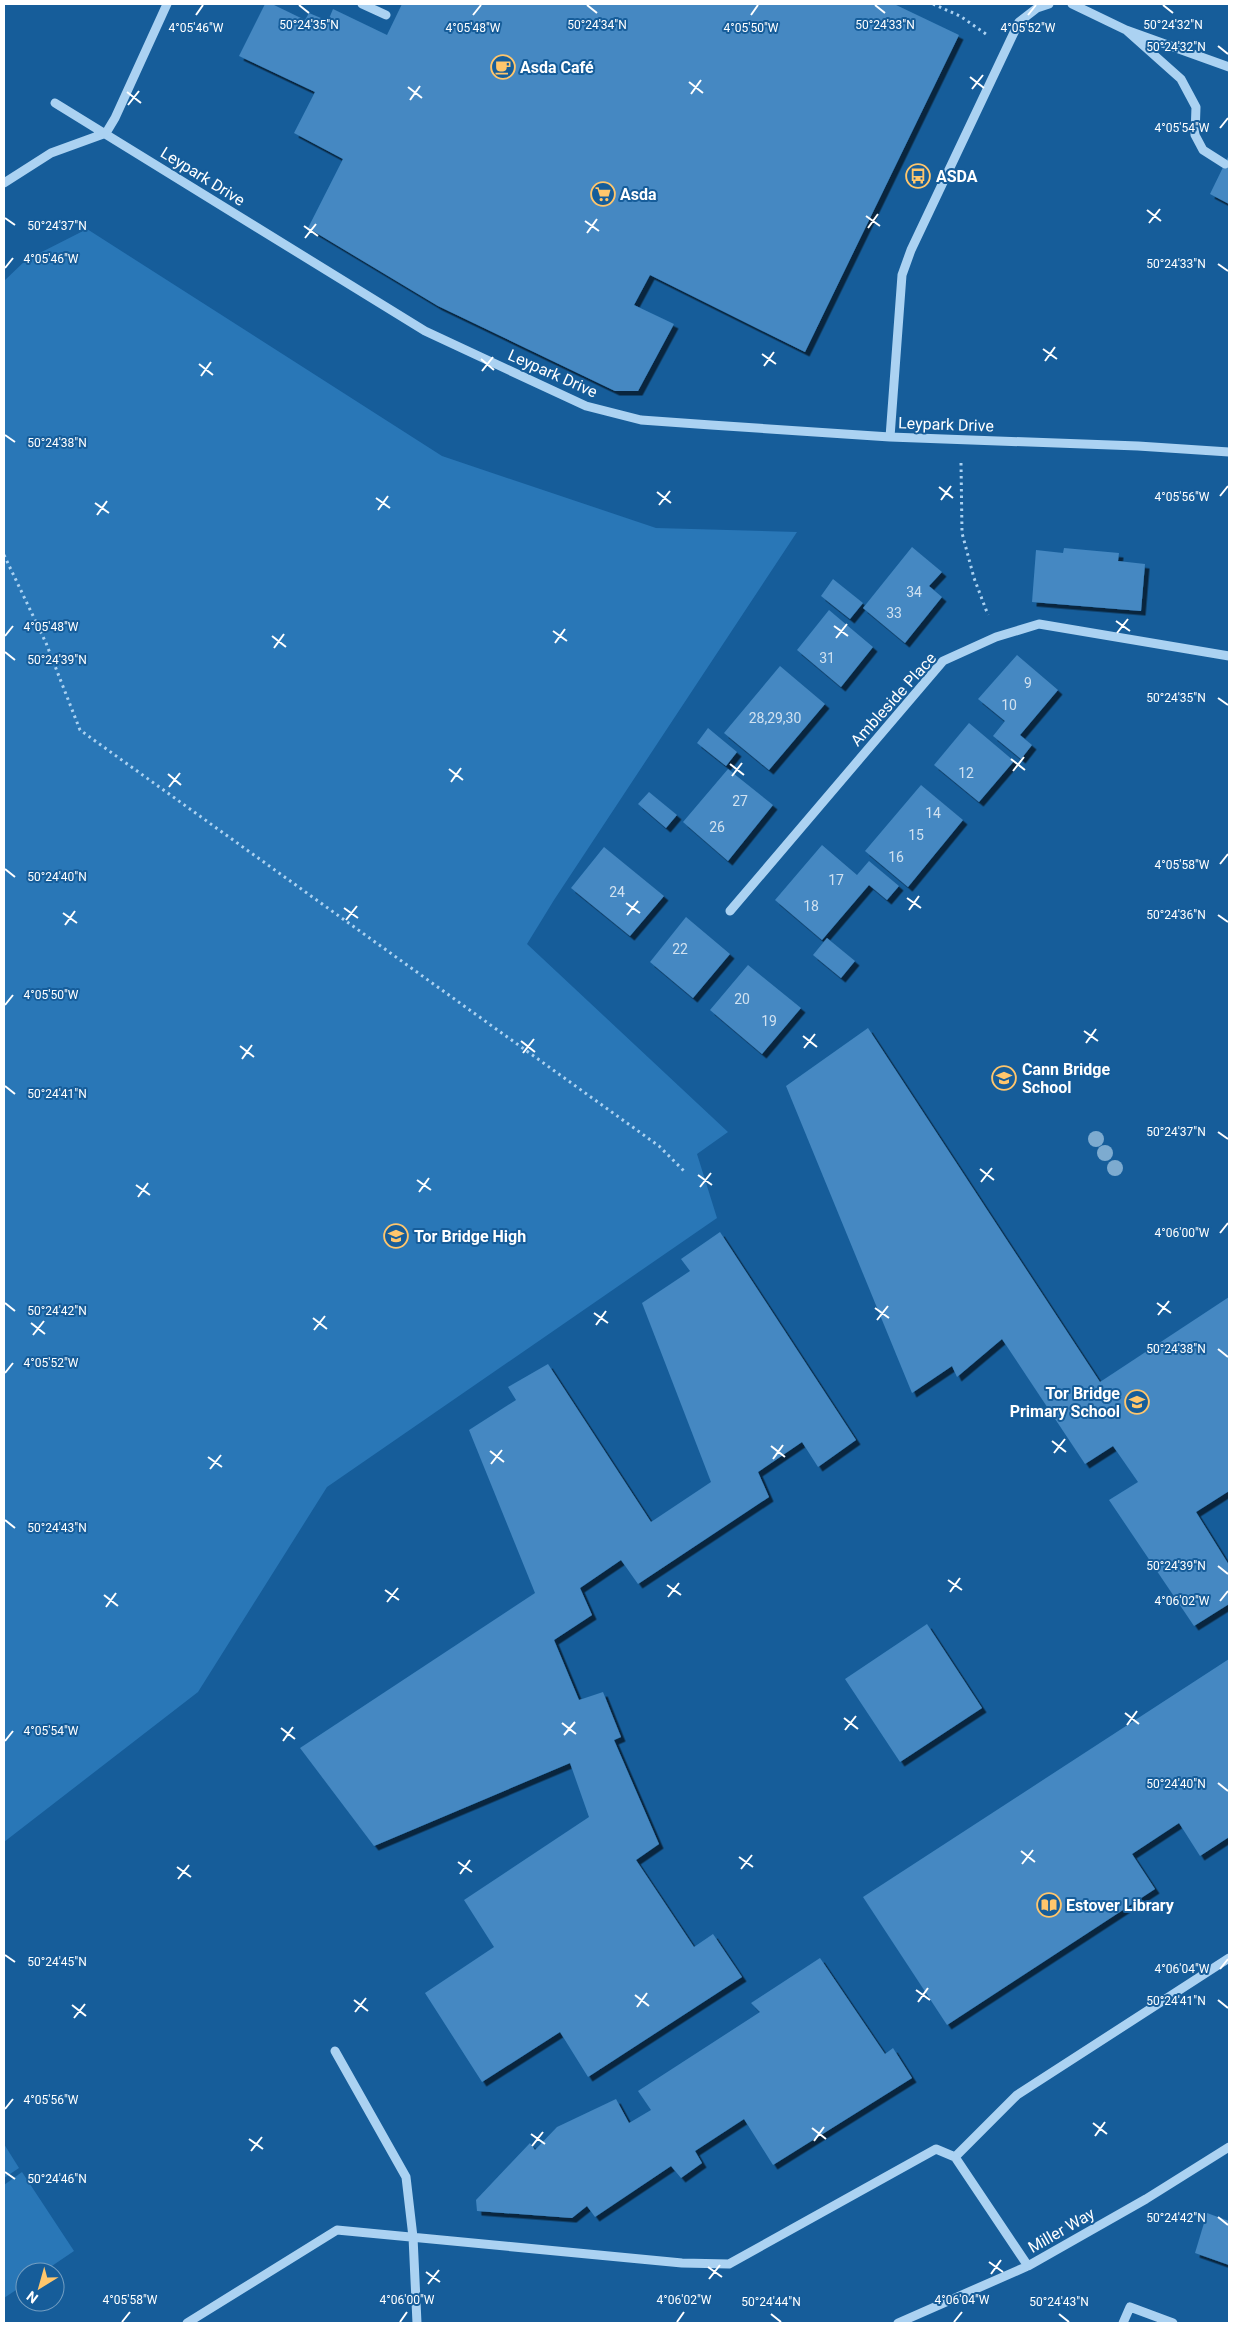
<svg xmlns="http://www.w3.org/2000/svg" width="1233" height="2327" viewBox="0 0 1233 2327" font-family="Roboto,sans-serif">
	<style>
		.green { fill: #2977b7 }
		.building { fill: #4488c2; filter: url(#shadow) }
		.lines { fill: none; stroke-linecap: round; stroke-linejoin: round }
		.path { stroke: #abd2f2; stroke-width: 3; stroke-dasharray: 2.5 4; stroke-linecap: butt }
		.minor { stroke: #abd2f2; stroke-width: 9 }
		.tree { fill: #7dabd0 }
		.ticks { fill: none; stroke: #fff; stroke-width: 2 }
		.labels { text-anchor: middle; stroke-width: 4; stroke-linejoin: round; paint-order: stroke }
		.number-label { font-size: 14px; fill: #d0e1f0 }
		.poi-label { font-size: 16px; font-weight: bold; fill: #fff; stroke: #165d9a; text-anchor: start }
		.street-label { font-size: 16px; fill: #fff; stroke: #165d9a }
		.ticks-label { font-size: 12px; text-anchor: middle; fill: #fff; stroke: #165d9a; stroke-width: 4; stroke-linejoin: round; paint-order: stroke }
	</style>
	<defs>
		<filter id="shadow"><feDropShadow dx="4.5" dy="4.5" stdDeviation="0" flood-color="#0009"/></filter>
	</defs>
	<rect width="100%" height="100%" fill="#165d9a"/>
	<!-- green -->
	<path class="green" d="M87,229L442,456L656,528L797,532L554,900L527,944L728,1132L697,1154L717,1218L327,1487L198,1692L4,1842V281L26,260Z
		M4,2144L19,2168L4,2178Z
		M22,2172L74,2251L43,2272H25V2284L4,2298V2185Z"/>
	<!-- building -->
	<path class="building" d="M265,4H272L305,20L309,13L328,21L333,9L387,35L402,4H894L959,35L805,352L650,275L634,305L674,324L638,391H615L438,306L308,228L343,159L294,133L315,92L239,56Z
		M1229,155V204L1210,194Z
		M912,547L942,572L929,586L942,597L905,643L863,608Z
		M1064,548L1119,553L1118,561L1145,564L1141,611L1032,602L1036,550L1063,553Z
		M833,579L863,603L850,619L821,596Z
		M829,610L873,647L841,687L797,650Z
		M1017,655L1058,690L1020,735L1032,745L1021,759L993,736L1005,721L978,699Z
		M780,666L825,704L769,770L724,733Z
		M969,723L1014,761L979,802L934,765Z
		M708,728L737,752L726,766L697,743Z
		M728,769L773,805L728,861L683,822Z
		M921,785L963,820L908,887L865,851Z
		M649,792L677,815L666,828L638,804Z
		M822,845L857,875L869,861L899,886L887,900L869,885L822,940L775,900Z
		M604,847L664,896L630,936L571,888Z
		M686,917L730,954L693,998L650,962Z
		M827,938L855,961L841,978L813,955Z
		M748,965L801,1008L762,1054L710,1010Z
		M868,1028L1100,1382L1229,1297V1491L1196,1512L1229,1565V1604L1194,1626L1109,1500L1138,1482L1113,1446L1085,1464L1002,1339L957,1377L952,1366L912,1393L786,1086Z
		M720,1232L856,1440L818,1467L802,1442L758,1472L769,1497L638,1584L621,1560L580,1588L592,1615L554,1640L579,1700L603,1692L621,1737L614,1740L659,1844L636,1860L694,1947L713,1934L742,1977L588,2077L560,2032L482,2082L425,1993L494,1947L464,1900L589,1817L570,1763L374,1846L300,1748L535,1593L469,1430L516,1400L508,1387L548,1364L651,1522L711,1482L642,1303L690,1271L681,1259Z
		M927,1624L982,1708L900,1762L845,1679Z
		M1229,1659V1837L1200,1856L1179,1823L1132,1854L1155,1889L947,2025L863,1897Z
		M820,1958L885,2054L893,2048L912,2078L773,2165L744,2119L695,2151L702,2163L681,2178L671,2166L595,2217L587,2206L572,2218L477,2211L476,2200L530,2143L535,2150L557,2127L616,2099L629,2123L651,2110L638,2091L760,2012L751,2003Z
		M1207,2213L1229,2221V2265L1195,2253Z"/>
	<g class="lines">
		<!-- path -->
		<path class="path" d="M933,4L960,16L986,34
			M961,463L962,533L974,578L988,615
			M4,555L46,643L80,730L659,1146L686,1173"/>
		<!-- minor -->
		<path class="minor" d="M362,4L386,15
			M1072,4L1126,30L1229,67
			M1126,30L1181,79L1196,107L1195,135L1203,150L1225,164
			M55,103L425,331L586,406L641,420L711,425L890,437L1138,446L1229,452
			M4,183L51,153L106,133L115,118L167,4
			M890,437L902,275L911,250L1019,22L1037,8L1049,4
			M730,911L943,661L996,637L1039,624L1229,656
			M335,2051L406,2177L413,2237L417,2323
			M955,2157L1017,2095L1229,1958
			M187,2323L337,2230L682,2263L729,2264L936,2149L955,2157L1028,2266
			M898,2323L1028,2266L1146,2199L1229,2147
			M1123,2323L1130,2307L1173,2323"/>
	</g>
	<!-- trees -->
	<g class="tree">
		<circle cx="1096" cy="1139" r="8"/>
		<circle cx="1105" cy="1153" r="8"/>
		<circle cx="1115" cy="1168" r="8"/>
	</g>
	<!-- ticks -->
	<path class="ticks" d="M299,5L309,13M587,5L597,13M875,5L885,13M1163,5L1173,13M196,15L203,5M473,15L481,5M751,15L758,5M1028,15L1036,5M1218,46L1228,54M970,77L984,88M689,82L703,93M408,87L422,98M972,89L983,75M127,92L141,103M691,94L701,80M410,100L420,86M128,105L139,91M1220,128L1228,118M1147,210L1161,221M866,216L880,226M5,218L15,225M585,221L599,231M1149,223L1160,209M304,226L318,236M868,228L878,214M587,233L597,219M305,238L316,224M1218,264L1228,271M5,268L13,258M1043,349L1057,359M762,354L776,364M481,359L494,370M1045,361L1055,347M199,364L213,375M764,366L774,352M482,371L493,357M201,376L211,362M5,435L15,442M939,487L953,498M657,492L671,503M1220,496L1228,486M376,498L390,508M941,500L951,486M95,503L109,513M659,505L670,491M378,510L388,496M97,515L107,501M1116,621L1130,631M834,626L848,636M553,631L567,641M1117,633L1128,619M5,636L13,626M272,636L286,647M836,638L847,624M555,643L565,629M274,648L284,634M5,652L15,660M1218,698L1228,705M1011,759L1025,770M730,764L744,775M449,769L463,780M1013,771L1024,757M168,774L181,785M732,776L742,763M451,782L461,768M169,787L180,773M1220,864L1228,854M5,869L15,877M907,898L921,908M626,903L640,913M344,908L358,918M909,910L919,896M63,913L77,923M627,915L638,901M1218,915L1228,922M346,920L357,906M65,925L75,911M5,1005L13,995M1084,1031L1098,1041M803,1036L817,1047M521,1041L535,1052M1086,1043L1096,1029M240,1046L254,1057M804,1048L815,1034M523,1053L534,1039M242,1059L252,1045M5,1086L15,1094M1218,1132L1228,1139M980,1169L994,1180M698,1175L712,1185M417,1180L431,1190M981,1182L992,1168M136,1185L150,1195M700,1187L711,1173M419,1192L429,1178M138,1197L148,1183M1220,1233L1228,1223M5,1303L15,1311M1157,1303L1171,1313M875,1308L889,1318M594,1313L608,1323M1158,1315L1169,1301M313,1318L327,1329M877,1320L888,1306M31,1323L45,1334M596,1325L606,1311M314,1330L325,1316M33,1335L44,1321M1218,1349L1228,1357M5,1373L13,1363M1052,1441L1066,1452M771,1446L785,1457M490,1451L504,1462M1054,1453L1065,1439M208,1457L222,1467M773,1459L783,1445M491,1464L502,1450M210,1469L221,1455M5,1520L15,1528M1218,1566L1228,1574M948,1580L962,1590M667,1585L681,1595M385,1590L399,1600M950,1592L960,1578M104,1595L118,1606M668,1597L679,1583M1220,1601L1228,1591M387,1602L398,1588M106,1607L116,1593M1125,1713L1139,1724M844,1718L858,1729M562,1723L576,1734M1127,1725L1137,1711M281,1728L295,1739M845,1730L856,1716M564,1735L575,1722M5,1741L13,1731M283,1741L293,1727M1218,1783L1228,1791M1021,1851L1035,1862M739,1857L753,1867M458,1862L472,1872M1022,1864L1033,1850M177,1867L191,1877M741,1869L752,1855M460,1874L470,1860M178,1879L189,1865M5,1955L15,1962M1220,1969L1228,1959M916,1990L930,2000M635,1995L649,2006M354,2000L368,2011M1218,2000L1228,2008M918,2002L928,1988M72,2005L86,2016M637,2007L647,1993M355,2012L366,1998M74,2018L85,2004M5,2109L13,2099M1093,2123L1107,2134M812,2128L826,2139M531,2134L545,2144M1095,2136L1105,2122M249,2139L263,2149M814,2141L824,2127M532,2146L543,2132M251,2151L262,2137M5,2172L15,2179M1218,2217L1228,2225M989,2262L1003,2272M708,2267L722,2277M426,2272L440,2282M991,2274L1001,2260M709,2279L720,2265M428,2284L439,2270M771,2314L781,2322M1059,2314L1069,2322M122,2322L130,2312M400,2322L407,2312M677,2322L684,2312M954,2322L962,2312"/>
	<!-- icons -->
	<defs>
		<g id="cafe-ring" transform="scale(1.25)"><circle r="9.5" fill="#165d9a" stroke="#ffc66c" stroke-width="1.5"/><path d="M-5.5-4.5H6V0H3Q3 3.5 0 3.5H-2.5Q-5.5 3.5-5.5 0ZM3-3.2v2h1.7v-2ZM-6 4.5H4V6H-6Z" fill="#ffc66c"/></g>
		<g id="bus-ring" transform="scale(1.25)"><circle r="9.5" fill="#165d9a" stroke="#ffc66c" stroke-width="1.5"/><path d="M-5-6H5V4H4V6H2V4H-2V6H-4V4H-5ZM-3.5-4V0h7V-4ZM-3.5 1.2v1.5H-2V1.2ZM2 1.2v1.5H3.5V1.2Z" fill="#ffc66c"/></g>
		<g id="supermarket-ring" transform="scale(1.25)"><circle r="9.5" fill="#165d9a" stroke="#ffc66c" stroke-width="1.5"/><path d="M-6-5.5h2.5l.6 2H6L4.5 2H-2.5L-4.4-4H-6ZM-1.5 3.2a1.3 1.3 0 1 0 .1 0ZM3 3.2a1.3 1.3 0 1 0 .1 0Z" fill="#ffc66c"/></g>
		<g id="school-ring" transform="scale(1.25)"><circle r="9.5" fill="#165d9a" stroke="#ffc66c" stroke-width="1.5"/><path d="M0-5L7-2L0 1L-7-2ZM-4 1L0 2.5L4 1V4Q0 6-4 4Z" fill="#ffc66c"/></g>
		<g id="library-ring" transform="scale(1.25)"><circle r="9.5" fill="#165d9a" stroke="#ffc66c" stroke-width="1.5"/><path d="M-6-4Q-3-5.5-.7-3.5V5Q-3 3-6 4ZM6-4Q3-5.5 .7-3.5V5Q3 3 6 4Z" fill="#ffc66c"/></g>
	</defs>
	<g fill-rule="evenodd">
		<use href="#cafe-ring" x="503" y="67"/>
		<use href="#bus-ring" x="918" y="176"/>
		<use href="#supermarket-ring" x="603" y="194"/>
		<use href="#school-ring" x="1004" y="1078"/>
		<use href="#school-ring" x="396" y="1236"/>
		<use href="#school-ring" x="1137" y="1402"/>
		<use href="#library-ring" x="1049" y="1905"/>
	</g>
	<g class="labels">
		<!-- number labels -->
		<g class="number-label">
			<text x="914" y="597">34</text>
			<text x="894" y="618">33</text>
			<text x="827" y="663">31</text>
			<text x="1028" y="688">9</text>
			<text x="1009" y="710">10</text>
			<text x="775" y="723">28,29,30</text>
			<text x="966" y="778">12</text>
			<text x="740" y="806">27</text>
			<text x="933" y="818">14</text>
			<text x="717" y="832">26</text>
			<text x="916" y="840">15</text>
			<text x="896" y="862">16</text>
			<text x="836" y="885">17</text>
			<text x="617" y="897">24</text>
			<text x="811" y="911">18</text>
			<text x="680" y="954">22</text>
			<text x="742" y="1004">20</text>
			<text x="769" y="1026">19</text>
		</g>
		<!-- poi labels -->
		<g class="poi-label">
			<text x="520" y="73">Asda Café</text>
			<text x="936" y="182">ASDA</text>
			<text x="620" y="200">Asda</text>
			<text x="1022" y="1075">Cann Bridge<tspan x="1022" dy="18">School</tspan></text>
			<text x="414" y="1242">Tor Bridge High</text>
			<text x="1120" y="1399" text-anchor="end">Tor Bridge<tspan x="1120" dy="18">Primary School</tspan></text>
			<text x="1066" y="1911">Estover Library</text>
		</g>
		<!-- street labels -->
		<g class="street-label">
			<text transform="translate(203 176) rotate(32)" y="6">Leypark Drive</text>
			<text transform="translate(553 373) rotate(24)" y="6">Leypark Drive</text>
			<text transform="translate(946 424) rotate(2)" y="6">Leypark Drive</text>
			<text transform="translate(893 699) rotate(-48)" y="6">Ambleside Place</text>
			<text transform="translate(1061 2230) rotate(-30)" y="6">Miller Way</text>
		</g>
	</g>
	<g class="ticks-label">
		<text x="309" y="29">50°24'35"N</text>
		<text x="597" y="29">50°24'34"N</text>
		<text x="885" y="29">50°24'33"N</text>
		<text x="1173" y="29">50°24'32"N</text>
		<text x="196" y="32">4°05'46"W</text>
		<text x="473" y="32">4°05'48"W</text>
		<text x="751" y="32">4°05'50"W</text>
		<text x="1028" y="32">4°05'52"W</text>
		<text x="1176" y="51">50°24'32"N</text>
		<text x="1182" y="132">4°05'54"W</text>
		<text x="57" y="230">50°24'37"N</text>
		<text x="51" y="263">4°05'46"W</text>
		<text x="1176" y="268">50°24'33"N</text>
		<text x="57" y="447">50°24'38"N</text>
		<text x="1182" y="501">4°05'56"W</text>
		<text x="51" y="631">4°05'48"W</text>
		<text x="57" y="664">50°24'39"N</text>
		<text x="1176" y="702">50°24'35"N</text>
		<text x="1182" y="869">4°05'58"W</text>
		<text x="57" y="881">50°24'40"N</text>
		<text x="1176" y="919">50°24'36"N</text>
		<text x="51" y="999">4°05'50"W</text>
		<text x="57" y="1098">50°24'41"N</text>
		<text x="1176" y="1136">50°24'37"N</text>
		<text x="1182" y="1237">4°06'00"W</text>
		<text x="57" y="1315">50°24'42"N</text>
		<text x="1176" y="1353">50°24'38"N</text>
		<text x="51" y="1367">4°05'52"W</text>
		<text x="57" y="1532">50°24'43"N</text>
		<text x="1176" y="1570">50°24'39"N</text>
		<text x="1182" y="1605">4°06'02"W</text>
		<text x="51" y="1735">4°05'54"W</text>
		<text x="1176" y="1788">50°24'40"N</text>
		<text x="57" y="1966">50°24'45"N</text>
		<text x="1182" y="1973">4°06'04"W</text>
		<text x="1176" y="2005">50°24'41"N</text>
		<text x="51" y="2104">4°05'56"W</text>
		<text x="57" y="2183">50°24'46"N</text>
		<text x="1176" y="2222">50°24'42"N</text>
		<text x="130" y="2304">4°05'58"W</text>
		<text x="407" y="2304">4°06'00"W</text>
		<text x="684" y="2304">4°06'02"W</text>
		<text x="962" y="2304">4°06'04"W</text>
		<text x="771" y="2306">50°24'44"N</text>
		<text x="1059" y="2306">50°24'43"N</text>
	</g>
	<!-- border -->
	<rect width="1233" height="2327" fill="none" stroke="#ffffff" stroke-width="10"/>
	<!-- north arrow -->
	<g transform="translate(40 2287) rotate(217)"><circle r="24" fill="#165d9a" stroke="#739ec2"/>
	<path d="M0-4L9 19L0 12L-9 19Z" fill="#ffc66c"/>
	<text y="-8" font-size="14" font-weight="bold" text-anchor="middle" fill="#ffffff">N</text>
	</g>
</svg>
